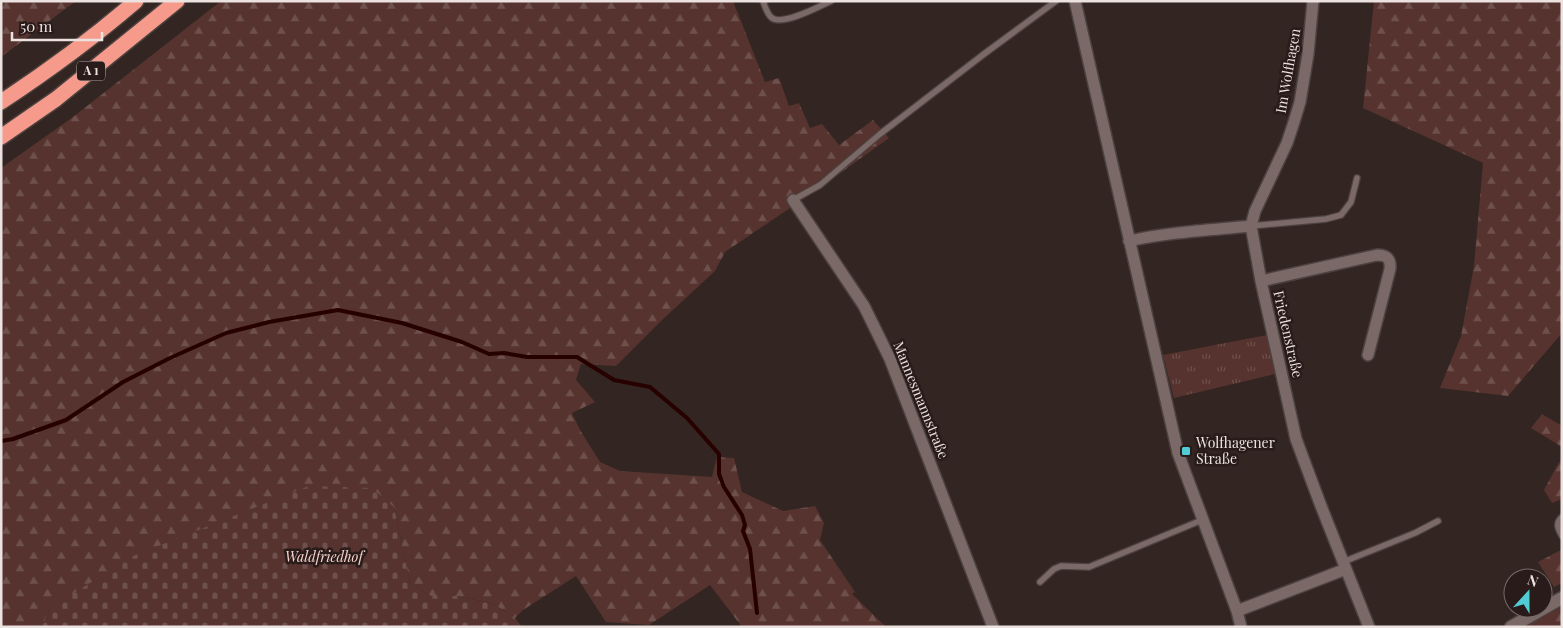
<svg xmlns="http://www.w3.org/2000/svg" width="1563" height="628" viewBox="0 0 1563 628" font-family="'Playfair Display',serif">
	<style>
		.grass { fill: url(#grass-tufts) }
		.forest { fill: url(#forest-firs) }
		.cemetery { fill: url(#cemetery-stones) }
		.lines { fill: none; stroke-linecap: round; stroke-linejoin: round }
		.stream { stroke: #270000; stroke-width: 4 }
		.service-casing { stroke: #4c413e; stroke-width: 8 }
		.minor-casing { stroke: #4c413e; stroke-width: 14 }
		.secondary-casing { stroke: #4c413e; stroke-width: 15 }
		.motorway-casing { stroke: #4c413e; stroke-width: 18 }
		.service { stroke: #7a6966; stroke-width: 5.5 }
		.minor { stroke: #7a6966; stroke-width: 11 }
		.secondary { stroke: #7a6966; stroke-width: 12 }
		.motorway { stroke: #f69a8b; stroke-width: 15 }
		.poi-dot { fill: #51ccd4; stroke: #281b19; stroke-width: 2 }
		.labels { text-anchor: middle; stroke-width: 5; stroke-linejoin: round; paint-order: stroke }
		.shield { fill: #281b19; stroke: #b1a6a4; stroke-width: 1 }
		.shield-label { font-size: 12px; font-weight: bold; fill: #ece2e0 }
		.street-label { font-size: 14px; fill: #ece2e0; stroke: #281b19 }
		.poi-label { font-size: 14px; fill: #ece2e0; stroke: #281b19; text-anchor: start }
		.park-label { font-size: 14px; font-style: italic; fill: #f8d2cc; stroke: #281b19 }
	</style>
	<defs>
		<pattern id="grass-tufts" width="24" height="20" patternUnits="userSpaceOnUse" patternTransform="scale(1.25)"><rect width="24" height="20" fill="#56332e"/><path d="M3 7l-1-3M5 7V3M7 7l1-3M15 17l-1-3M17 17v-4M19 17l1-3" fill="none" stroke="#6e504c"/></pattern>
		<pattern id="forest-firs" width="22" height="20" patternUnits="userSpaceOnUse" patternTransform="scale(1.25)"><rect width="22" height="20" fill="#56332e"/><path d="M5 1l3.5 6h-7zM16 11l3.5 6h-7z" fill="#6e504c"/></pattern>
		<pattern id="cemetery-stones" width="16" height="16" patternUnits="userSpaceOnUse" patternTransform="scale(1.25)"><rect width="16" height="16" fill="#56332e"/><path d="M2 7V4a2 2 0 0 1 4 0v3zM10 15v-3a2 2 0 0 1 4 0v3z" fill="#6e504c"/></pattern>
	</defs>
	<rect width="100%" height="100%" fill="#332522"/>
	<!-- grass -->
	<path class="grass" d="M1267,335L1275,374L1174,398L1163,355Z"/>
	<!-- forest -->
	<path class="forest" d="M1,1H76L1,57Z
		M221,1H733L765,82L779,78L789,106L799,103L810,128L822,124L839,145L873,120L889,138L818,189L725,252L715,271L661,321L616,366L581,364L576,380L595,402L572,413L580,430L600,462L620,471L712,477L717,457L734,458L742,492L783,511L815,506L824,523L820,540L855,592L852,594L886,627H742L710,585L649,625L606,622L576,576L523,610L515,618L492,603L455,596H431L410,583L394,507L50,608L42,627H1V168L73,117Z
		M1374,1H1562V333L1508,396L1440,388L1461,336L1474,266L1483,163L1363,108Z
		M1542,414L1562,426V447L1531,428Z
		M1562,459V499L1552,503L1544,490L1558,464Z
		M1561,550L1562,583L1554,587L1538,562Z
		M1562,607V627H1523Z"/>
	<!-- cemetery -->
	<path class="cemetery" d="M309,486L372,488L394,507L410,583L431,596H455L492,603L515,618L522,627H42L50,608L133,556Z"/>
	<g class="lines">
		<!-- stream -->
		<path class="stream" d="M1,441L13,439L66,420L123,382L170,358L226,333L269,322L338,310L402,323L462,342L489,354L504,353L527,357H577L614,380L650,387L687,418L719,454V474L724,487L742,515L745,525L743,531L750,549L757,613"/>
		<!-- service casing -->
		<g class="service-casing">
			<path id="service" d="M763,1C765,7 768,15 772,18C783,26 820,6 831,1
				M793,200L820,185L880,134L984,54L1056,1
				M1251,226L1326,219L1341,215L1351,202L1357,178
				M1562,517C1555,523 1558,529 1562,536
				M1343,562L1415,533L1438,521
				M1040,582L1054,569L1061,566L1089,567L1202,520"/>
		</g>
		<!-- minor casing -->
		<g class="minor-casing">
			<path id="minor" d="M1075,1L1178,453L1237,611L1241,627
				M1313,1L1308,54L1300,102L1294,122L1287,143L1255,211L1251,226L1261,281L1296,439L1321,506L1369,627
				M793,200L864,306L890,359L993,627
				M1129,241C1169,232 1210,230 1251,226
				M1261,281L1377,255C1387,255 1391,259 1390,269L1368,355
				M1237,611L1346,569"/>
		</g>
		<!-- secondary casing -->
		<g class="secondary-casing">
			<path id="secondary" d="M1511,627L1562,598"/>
		</g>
		<!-- motorway casing -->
		<g class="motorway-casing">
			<path id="motorway" d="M1,102C48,71 93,38 136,1
				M1,137L56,99L177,1"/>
		</g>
		<!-- service -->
		<use href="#service" class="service"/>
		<!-- minor -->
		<use href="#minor" class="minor"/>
		<!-- secondary -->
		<use href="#secondary" class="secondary"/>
		<!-- motorway -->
		<use href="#motorway" class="motorway"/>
	</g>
	<!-- markers -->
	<rect class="poi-dot" x="1181" y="446" width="10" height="10" rx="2.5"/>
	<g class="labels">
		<!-- shield labels -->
		<rect class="shield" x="77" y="61.5" width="28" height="19" rx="4"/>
		<g class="shield-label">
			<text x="91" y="75">A 1</text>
		</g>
		<!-- street labels -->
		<g class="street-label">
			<text transform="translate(1288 71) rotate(-80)" y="5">Im Wolfhagen</text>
			<text transform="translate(1288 334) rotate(77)" y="5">Friedenstraße</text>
			<text transform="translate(921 400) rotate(68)" y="5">Mannesmannstraße</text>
		</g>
		<!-- poi labels -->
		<g class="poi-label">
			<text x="1196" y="448">Wolfhagener<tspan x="1196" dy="16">Straße</tspan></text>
		</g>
		<!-- park labels -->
		<g class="park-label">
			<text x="324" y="562">Waldfriedhof</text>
		</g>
	</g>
	<!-- border -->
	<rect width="1563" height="628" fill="none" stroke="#ece2e0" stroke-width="5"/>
	<!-- north arrow -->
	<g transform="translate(1528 593) rotate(21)"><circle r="24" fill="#281b19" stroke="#766b69"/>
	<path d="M0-4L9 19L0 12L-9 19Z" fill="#51ccd4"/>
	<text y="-8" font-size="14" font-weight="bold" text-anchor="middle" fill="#ece2e0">N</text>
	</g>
	<!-- scale -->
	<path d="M12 32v8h90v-8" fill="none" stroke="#ece2e0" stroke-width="2.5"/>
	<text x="20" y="32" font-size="15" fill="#ece2e0" stroke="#281b19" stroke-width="4" paint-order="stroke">50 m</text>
</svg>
